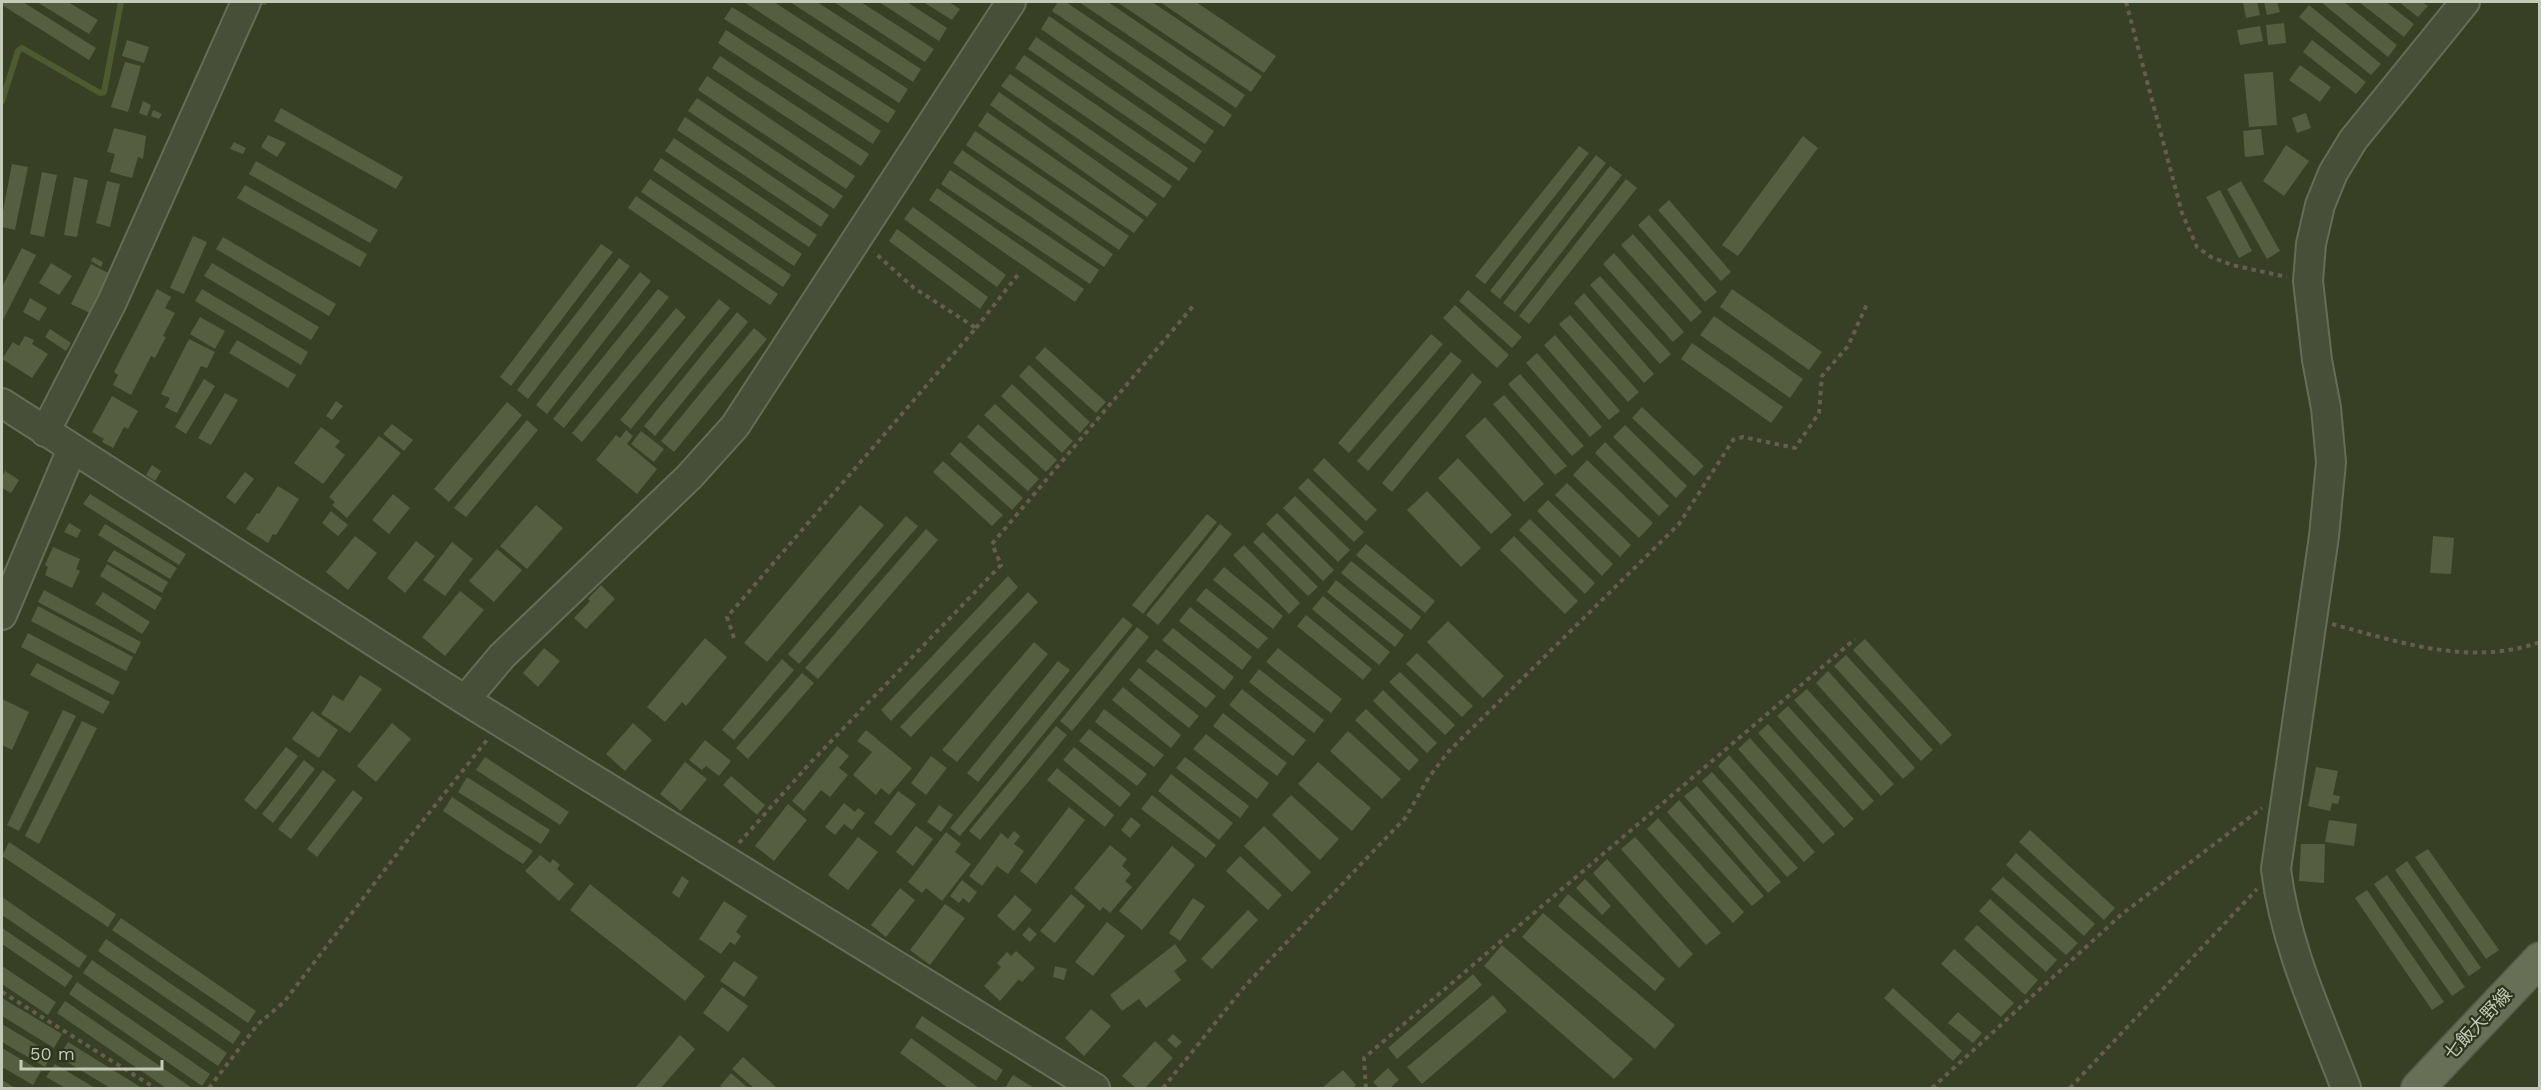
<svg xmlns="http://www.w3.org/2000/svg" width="2541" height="1090" viewBox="0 0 2541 1090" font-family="'Work Sans','Noto Sans JP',sans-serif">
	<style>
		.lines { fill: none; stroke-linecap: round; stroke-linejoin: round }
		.stream { stroke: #4e5b30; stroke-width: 6 }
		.building { fill: #565e41 }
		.minor-casing { stroke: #666d57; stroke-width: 32 }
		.major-casing { stroke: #545b46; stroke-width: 36 }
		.path { stroke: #635f4c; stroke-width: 4; stroke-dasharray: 4.5 4.5; stroke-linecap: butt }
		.minor { stroke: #484f39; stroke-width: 28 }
		.major { stroke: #686f57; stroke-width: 33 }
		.labels { text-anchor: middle; stroke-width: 4.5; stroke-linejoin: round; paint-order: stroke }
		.street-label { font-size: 18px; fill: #c3cab6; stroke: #2d341e }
	</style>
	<rect width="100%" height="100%" fill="#373f25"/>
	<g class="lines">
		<!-- stream -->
		<path class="stream" d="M263,2H264
			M2,101L18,51L22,48L100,93L104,92L121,2"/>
	</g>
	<!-- building -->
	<path class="building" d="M2,2H23L96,48L89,60L2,5Z
		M37,2H68L98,20L89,34Z
		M744,2H774L908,89L899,103Z
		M790,2H817L921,69L913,82Z
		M834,2H861L934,49L925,62Z
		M879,2H907L947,28L939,41Z
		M923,2H949L960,9L952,20Z
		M1058,2H1066L1232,115L1224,127L1052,11Z
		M1079,2H1108L1245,95L1236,108Z
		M1117,2H1152L1262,76L1251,92Z
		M1160,2H1196L1276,56L1264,73Z
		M2243,2H2257L2260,15L2246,18Z
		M2264,2H2277L2280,12L2267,15Z
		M2321,2H2344L2397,45L2388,57Z
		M2359,2H2386L2414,24L2404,37Z
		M2399,2H2422L2428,6L2418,17Z
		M2309,5L2381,64L2371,75L2299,17Z
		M732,7L896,111L888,123L724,19Z
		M1049,16L1214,131L1205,144L1041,29Z
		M2284,23L2286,43L2268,45L2266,25Z
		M2260,26L2263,41L2240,45L2237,30Z
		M726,30L881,131L873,144L718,43Z
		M1036,37L1202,151L1194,163L1028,49Z
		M127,40L149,47L144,63L122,56Z
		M2312,40L2366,82L2356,94L2303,52Z
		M1024,55L1188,168L1179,181L1015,68Z
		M720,56L869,154L861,166L712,68Z
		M125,62L141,66L128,112L111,107Z
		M2300,65L2331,87L2320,102L2289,80Z
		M2273,72L2277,125L2249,127L2244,74Z
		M1010,74L1172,186L1164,198L1001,86Z
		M707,76L855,176L846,189L698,90Z
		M999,92L1157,204L1147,217L990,105Z
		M697,98L843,196L834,209L688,111Z
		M143,101L151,105L147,116L139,113Z
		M281,108L403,177L396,189L274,121Z
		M153,110L162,114L159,119L151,116Z
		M987,112L1144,220L1134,233L978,126Z
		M2306,113L2311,128L2297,133L2292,118Z
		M685,117L829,215L821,227L677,130Z
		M114,128L146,136L143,159L138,157L132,178L110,172L115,154L107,152Z
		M2261,129L2264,155L2245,157L2243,131Z
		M975,131L1129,236L1119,250L966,145Z
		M268,135L286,143L277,157L261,147Z
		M1803,136L1818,148L1738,256L1722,245Z
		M674,138L817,235L809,247L665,151Z
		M234,142L246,148L243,154L230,149Z
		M2286,145L2309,161L2284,196L2263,181Z
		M1579,146L1589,153L1485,284L1475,276Z
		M962,150L1113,254L1104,267L953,163Z
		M1596,155L1606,163L1500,299L1490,291Z
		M661,158L802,254L794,266L653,170Z
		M256,161L378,230L370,243L249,174Z
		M12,164L28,167L15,230L2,227V216Z
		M1610,166L1622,175L1515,312L1503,303Z
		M950,170L1099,270L1090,284L941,184Z
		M42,172L57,175L44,237L30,234Z
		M74,177L88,180L77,237L64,235Z
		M650,179L791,275L783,287L641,192Z
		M1626,179L1637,188L1529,324L1519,316Z
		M107,181L120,184L110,227L96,223Z
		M2241,181L2280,251L2267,259L2227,189Z
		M245,185L367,254L360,267L237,198Z
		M937,188L1084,289L1075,302L929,200Z
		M2220,190L2252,251L2239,258L2206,197Z
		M636,196L778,294L770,305L628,208Z
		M1669,200L1731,272L1721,281L1658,210Z
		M913,207L1006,275L997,287L904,219Z
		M1649,215L1717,292L1705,302L1638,225Z
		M897,229L988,297L980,309L889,241Z
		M1633,234L1702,312L1691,322L1621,245Z
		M193,236L207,242L184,294L170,288Z
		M223,237L336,304L329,316L216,249Z
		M601,244L613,252L511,386L500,377Z
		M22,248L36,255L2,322V287Z
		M1614,253L1684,332L1673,342L1603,264Z
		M93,257L103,262L101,267L91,261Z
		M619,258L630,266L528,399L517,390Z
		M51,263L72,276L59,295L39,283Z
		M212,263L319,327L311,340L204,276Z
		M91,264L112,275L92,314L71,304Z
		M640,272L651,281L547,414L536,405Z
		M1600,276L1671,354L1660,364L1590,285Z
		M157,289L171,297L165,308L175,313L163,336L166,337L155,358L151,356L131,395L113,385L118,375L114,372Z
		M202,289L308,352L301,365L195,301Z
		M658,289L669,297L564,428L553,419Z
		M1732,289L1822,352L1809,370L1720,307Z
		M1468,290L1522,337L1512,348L1459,301Z
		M1584,293L1654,374L1644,383L1574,303Z
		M30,298L47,308L39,321L23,312Z
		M719,299L730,308L631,429L620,420Z
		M1455,305L1509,355L1497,368L1443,318Z
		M676,308L686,317L582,442L572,433Z
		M737,312L748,322L655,436L644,426Z
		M1570,315L1639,392L1628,402L1559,324Z
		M1714,316L1803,379L1790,398L1700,335Z
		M200,317L225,331L215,349L190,334Z
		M754,328L767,339L674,452L661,441Z
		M50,329L71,343L66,351L45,337Z
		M1431,334L1443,344L1349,453L1338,443Z
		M1555,335L1620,411L1609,420L1544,345Z
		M25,336L34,340L32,344L48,354L32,378L2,359L13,342L19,346Z
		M189,339L215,352L207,368L201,366L177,413L165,407L170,398L161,394Z
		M237,340L296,375L288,388L229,353Z
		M1692,343L1783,407L1771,423L1681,359Z
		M1045,347L1106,402L1096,413L1035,358Z
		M1451,352L1462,361L1368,471L1357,461Z
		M1537,353L1602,427L1590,437L1526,363Z
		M1029,365L1090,422L1080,433L1019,376Z
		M1472,373L1482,382L1392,492L1382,483Z
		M1520,374L1584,446L1572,456L1508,384Z
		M204,379L215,386L186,434L175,427Z
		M1012,384L1073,441L1062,453L1001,396Z
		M225,393L238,400L211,445L198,438Z
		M1504,395L1567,466L1555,475L1493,404Z
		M112,396L138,411L128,429L124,427L113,448L102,442L104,439L92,432Z
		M336,401L343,406L332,420L326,416Z
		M507,402L522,415L449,502L434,489Z
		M995,404L1057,460L1046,472L984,415Z
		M1642,407L1704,466L1694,476L1632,418Z
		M1485,417L1544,484L1524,502L1465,436Z
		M527,420L538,430L466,517L454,508Z
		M392,424L413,440L404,451L383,434Z
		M978,424L1039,479L1028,491L967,437Z
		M1625,425L1687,486L1676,498L1613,437Z
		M321,427L340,441L335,447L345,455L323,484L294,463Z
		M626,430L633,436L627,444L657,469L637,494L596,460L616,435L620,438Z
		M641,431L664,449L654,462L631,444Z
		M379,436L401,453L347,518L332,505L335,502L329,497Z
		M960,442L1023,498L1012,510L950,454Z
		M1605,442L1669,506L1659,516L1595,453Z
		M1324,458L1377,510L1366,521L1313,470Z
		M1458,458L1512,515L1491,534L1438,478Z
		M1587,460L1653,523L1639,538L1573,475Z
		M943,461L1003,515L992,526L933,472Z
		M152,465L161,471L155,481L146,475Z
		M5,471L19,480L11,493L2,488V477Z
		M245,472L254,479L235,504L226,497Z
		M1308,478L1364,532L1354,542L1298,488Z
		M1567,483L1631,545L1620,557L1555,495Z
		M278,486L299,499L276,535L273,534L268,543L246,529L257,513L259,514Z
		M1427,491L1481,548L1461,567L1407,510Z
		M90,494L186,554L179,565L83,504Z
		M393,494L410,508L389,534L372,520Z
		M1295,496L1350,550L1338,562L1283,508Z
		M1548,500L1613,564L1602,576L1537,511Z
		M536,505L563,528L527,569L500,546Z
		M860,505L884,525L767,662L744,643Z
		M331,511L348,525L338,536L322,523Z
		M1277,513L1334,570L1323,581L1266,524Z
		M1207,514L1217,522L1143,614L1132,605Z
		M906,516L918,526L799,664L788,654Z
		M1530,519L1595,583L1585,594L1519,530Z
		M69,523L81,530L77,538L64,532Z
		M105,524L177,568L170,579L98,535Z
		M1220,524L1232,534L1158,625L1146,615Z
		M926,529L938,540L818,679L805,668Z
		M1263,532L1318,587L1308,596L1253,542Z
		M355,536L377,553L348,590L326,572Z
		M1514,536L1578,601L1565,614L1500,550Z
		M2433,536L2454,538L2451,574L2430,573Z
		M416,541L435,556L405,593L387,578Z
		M452,542L473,559L445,596L423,580Z
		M1366,544L1435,601L1425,613L1356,555Z
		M1244,545L1300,603L1289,614L1233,555Z
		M53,547L80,559L76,569L80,571L72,588L45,575L48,567L45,565Z
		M497,549L522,570L494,602L469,581Z
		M114,550L168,582L162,593L107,561Z
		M1351,561L1421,617L1411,630L1341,573Z
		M107,564L162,598L155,610L100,576Z
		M1224,567L1283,616L1273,629L1213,580Z
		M1008,576L1018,587L891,721L881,710Z
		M1336,580L1404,635L1395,647L1327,592Z
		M601,585L615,599L586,629L574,618L590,601L588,599Z
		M1206,588L1268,638L1258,649L1196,600Z
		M44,590L141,642L135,654L38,602Z
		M460,591L484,610L445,656L422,637Z
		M103,592L150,622L142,634L95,604Z
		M1028,592L1038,602L911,737L900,727Z
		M1323,596L1390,652L1379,665L1312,609Z
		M38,606L133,657L126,671L31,621Z
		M1190,607L1252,657L1242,670L1179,621Z
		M1306,615L1372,669L1363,680L1297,626Z
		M1123,617L1133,625L960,836L950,828Z
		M1448,621L1504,676L1483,698L1427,642Z
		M1137,627L1149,637L1072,731L1060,721Z
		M1173,628L1234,677L1224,690L1162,640Z
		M28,633L120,682L113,695L21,647Z
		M705,638L727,657L686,706L682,702L665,722L647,707Z
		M1865,639L1952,735L1941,745L1853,650Z
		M1034,642L1048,654L957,762L942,750Z
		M544,648L560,661L538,687L523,673Z
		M1278,648L1342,699L1331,713L1266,662Z
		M1156,649L1216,696L1206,708L1146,661Z
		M1417,653L1473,706L1462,717L1406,664Z
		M1846,655L1933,750L1921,761L1834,666Z
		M782,659L794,670L734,740L722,730Z
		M1058,661L1070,670L978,782L967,773Z
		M37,663L110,702L103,714L30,675Z
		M1139,668L1199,716L1189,728L1129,680Z
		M1259,669L1324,720L1314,733L1249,682Z
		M1828,671L1915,768L1903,779L1816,683Z
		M1400,672L1455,725L1445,735L1389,682Z
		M802,673L814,683L748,759L736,748Z
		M360,675L382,689L350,733L321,714L333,695L343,701Z
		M1123,687L1181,735L1171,748L1112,700Z
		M1242,689L1306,740L1293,756L1229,705Z
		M1807,689L1894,784L1881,796L1794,700Z
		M1383,690L1437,743L1427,753L1373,701Z
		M2,699L29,712L12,750L2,745Z
		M1788,706L1874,801L1863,811L1777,716Z
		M1104,709L1164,755L1154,767L1095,722Z
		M1366,709L1419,760L1409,771L1355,720Z
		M63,710L76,716L19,831L7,825Z
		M312,711L338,730L319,758L292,739Z
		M1223,713L1287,763L1277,776L1213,726Z
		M82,721L97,728L39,844L25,836Z
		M392,723L411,739L376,782L357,766Z
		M633,723L652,740L625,771L606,754Z
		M1768,724L1854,819L1844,828L1758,733Z
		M1056,726L1067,735L980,840L969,831Z
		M1089,729L1147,774L1137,786L1079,741Z
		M866,730L912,768L889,795L881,788L876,795L853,775L872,752L857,741Z
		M1348,731L1401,779L1382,799L1330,751Z
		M1206,734L1269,783L1257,799L1193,749Z
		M1750,738L1835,834L1823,844L1738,749Z
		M705,740L731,761L719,776L706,766L702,770L689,760Z
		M837,746L849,756L839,768L848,775L830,797L821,790L804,811L792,801Z
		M286,747L298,756L256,810L244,800Z
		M1074,747L1131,794L1120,807L1063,760Z
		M1729,755L1815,852L1804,862L1718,766Z
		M931,756L947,768L926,795L911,783Z
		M485,757L569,812L560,825L476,770Z
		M1185,757L1249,806L1240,818L1176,768Z
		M304,760L315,769L273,823L262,814Z
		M685,762L707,779L681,811L660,794Z
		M1318,762L1371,808L1352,831L1298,784Z
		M2316,767L2338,771L2333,795L2340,796L2338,804L2332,803L2330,811L2308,806Z
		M1057,768L1114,815L1105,827L1047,780Z
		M323,770L336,780L291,839L278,829Z
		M1712,772L1798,868L1787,877L1702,781Z
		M1171,774L1233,823L1219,840L1158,791Z
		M731,776L765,805L757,815L723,785Z
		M467,777L550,830L541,844L458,792Z
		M1697,786L1781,882L1768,893L1684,796Z
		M353,790L363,798L317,857L307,849Z
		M898,791L916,804L891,836L874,823Z
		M1152,795L1216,845L1206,858L1141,809Z
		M1291,795L1339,839L1320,860L1272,815Z
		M452,797L533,851L523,864L443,811Z
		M1679,800L1764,896L1752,906L1667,812Z
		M844,803L855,812L858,808L865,813L852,830L844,824L835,835L825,827Z
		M788,804L807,820L774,861L755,846Z
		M939,805L953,815L941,832L927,822Z
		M1069,807L1085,820L1036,884L1020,871Z
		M1131,817L1141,825L1130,838L1121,830Z
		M1658,818L1744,912L1733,923L1647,829Z
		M2329,820L2357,824L2354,846L2325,842Z
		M916,826L933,839L913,866L896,852Z
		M1264,826L1311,872L1292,892L1244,846Z
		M2030,830L2115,908L2104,920L2019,842Z
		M1014,831L1020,836L1014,844L1024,851L1008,874L997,866L982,886L969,876L1001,833L1008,839Z
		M946,832L961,844L955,852L971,864L942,901L926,888L922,893L908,882Z
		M858,837L878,852L848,890L828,875Z
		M1635,837L1721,933L1706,945L1621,849Z
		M9,842L116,914L108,927L2,856Z
		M2301,844H2325L2324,883L2299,881Z
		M1110,845L1127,859L1122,866L1131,874L1125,881L1132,887L1110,913L1103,907L1100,911L1074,888Z
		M1172,846L1195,865L1142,930L1119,911Z
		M2428,849L2499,950L2486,959L2415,857Z
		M2016,853L2095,924L2084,936L2006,865Z
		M540,855L550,863L553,859L560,865L557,869L574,884L559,901L525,871Z
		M1240,856L1282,895L1268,910L1226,871Z
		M1607,859L1693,954L1679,968L1593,873Z
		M2407,861L2481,968L2469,976L2395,870Z
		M2387,875L2465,987L2452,996L2374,884Z
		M682,876L689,881L679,898L672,893Z
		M2003,877L2078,943L2066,955L1991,889Z
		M1585,879L1611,906L1602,915L1576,888Z
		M962,880L977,892L969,903L963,898L959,903L950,896Z
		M590,884L705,976L685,1001L570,910Z
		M900,888L915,900L886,937L871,925Z
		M2367,890L2444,1002L2432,1010L2355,898Z
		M1071,894L1085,906L1055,943L1040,931Z
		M1568,894L1665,979L1655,991L1558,906Z
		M1015,895L1032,910L1014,931L997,916Z
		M2,897L87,956L79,968L2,915Z
		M1193,898L1205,906L1180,941L1169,933Z
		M1990,899L2057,960L2046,972L1979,911Z
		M724,901L747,916L736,932L741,936L735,945L730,942L721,954L699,939Z
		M945,904L965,918L930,965L910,950Z
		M1248,910L1258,920L1212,969L1201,959Z
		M1543,913L1675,1025L1655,1049L1522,937Z
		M121,918L256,1011L248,1023L112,930Z
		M1107,922L1125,936L1093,976L1075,962Z
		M1977,925L2038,980L2025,995L1964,939Z
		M1029,927L1037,934L1030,942L1022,935Z
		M2,928L73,976L65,987L2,944Z
		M106,939L241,1032L233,1044L98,951Z
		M1175,944L1187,961L1174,971L1181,980L1146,1008L1139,999L1122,1011L1110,995Z
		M1502,945L1633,1059L1614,1079L1484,966Z
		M1954,949L2014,1003L2001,1017L1941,964Z
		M1016,951L1035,968L1022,982L1019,979L1000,1001L984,986L1001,967L997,963L1007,952L1011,956Z
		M92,960L227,1053L218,1066L83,973Z
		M734,961L758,977L744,997L720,981Z
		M2,966L56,1002L48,1015L2,984Z
		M1055,966L1067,969L1064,980L1053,977Z
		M1473,974L1482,985L1397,1059L1388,1048Z
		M77,982L210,1074L202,1086L69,994Z
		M722,987L748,1006L728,1032L703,1013Z
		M1893,988L1962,1051L1953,1061L1884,998Z
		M1493,995L1507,1011L1422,1084L1407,1067Z
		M2,998L62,1034L54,1048L2,1016Z
		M65,1001L192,1088H166L57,1013Z
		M1091,1009L1111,1026L1084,1056L1065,1038Z
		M1958,1012L1982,1033L1973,1043L1948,1023Z
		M922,1016L1003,1070L996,1081L915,1027Z
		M2,1024L52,1054L45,1067L2,1042Z
		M1173,1034L1182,1042L1176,1048L1167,1040Z
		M680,1035L695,1049L661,1088H635Z
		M911,1038L979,1088H948L900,1053Z
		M1155,1041L1173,1058L1145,1088H1136L1122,1076Z
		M68,1042L142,1088H110L59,1057Z
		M2,1048L41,1071L33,1085L2,1067Z
		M743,1057L777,1088H754L732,1069Z
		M55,1064L95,1088H65L46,1077Z
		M1388,1068L1399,1080L1390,1088H1379L1373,1082Z
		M1343,1070L1356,1085L1353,1088H1322Z
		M731,1073L748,1088H724L720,1086Z
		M1013,1075L1034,1088H1005Z
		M2,1080L15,1088H2Z"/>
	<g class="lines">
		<!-- minor casing -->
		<g class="minor-casing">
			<path id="minor" d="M2,403L465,700L1095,1088
				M45,432L112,302L246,2
				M2,615L72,449
				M465,700L502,656L689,477L735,426L1011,2
				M2346,1088C2319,1017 2285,945 2276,869L2324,536L2331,462L2326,408L2317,360L2308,281L2311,244L2320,205L2333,173L2353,140L2465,2"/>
		</g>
		<!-- major casing -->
		<g class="major-casing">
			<path id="major" d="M2418,1088L2540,959"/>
		</g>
		<!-- path -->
		<path class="path" d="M2126,2L2182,213L2197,247L2211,257L2232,265L2287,277
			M976,328L1020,272
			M2332,624C2399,642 2471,667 2540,642
			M734,638L727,617L976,328L914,288L874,252
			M739,843L811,762L1001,565L992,544L1194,305
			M2,992L155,1088
			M209,1088L258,1024L284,1002L406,842L487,740
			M1163,1088L1245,986L1406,817L1429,777L1449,751L1679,524L1733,440L1743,437L1795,448L1819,413L1822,376L1848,346L1867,304
			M1366,1088L1364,1058L1855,639
			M1932,1088L2122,914L2262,808
			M2070,1088L2257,889"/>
		<!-- minor -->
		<use href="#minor" class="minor"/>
		<!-- major -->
		<use href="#major" class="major"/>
	</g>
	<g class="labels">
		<!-- street labels -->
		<g class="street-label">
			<text transform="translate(2478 1024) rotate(-47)" y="6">七飯大野線</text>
		</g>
	</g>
	<!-- border -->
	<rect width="2541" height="1090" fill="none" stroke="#c3cab6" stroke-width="6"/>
	<!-- scale -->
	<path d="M21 1060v9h141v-9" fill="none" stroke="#c3cab6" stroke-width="3"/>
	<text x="30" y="1060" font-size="18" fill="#c3cab6" stroke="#2d341e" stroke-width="4.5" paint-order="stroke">50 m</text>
</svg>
